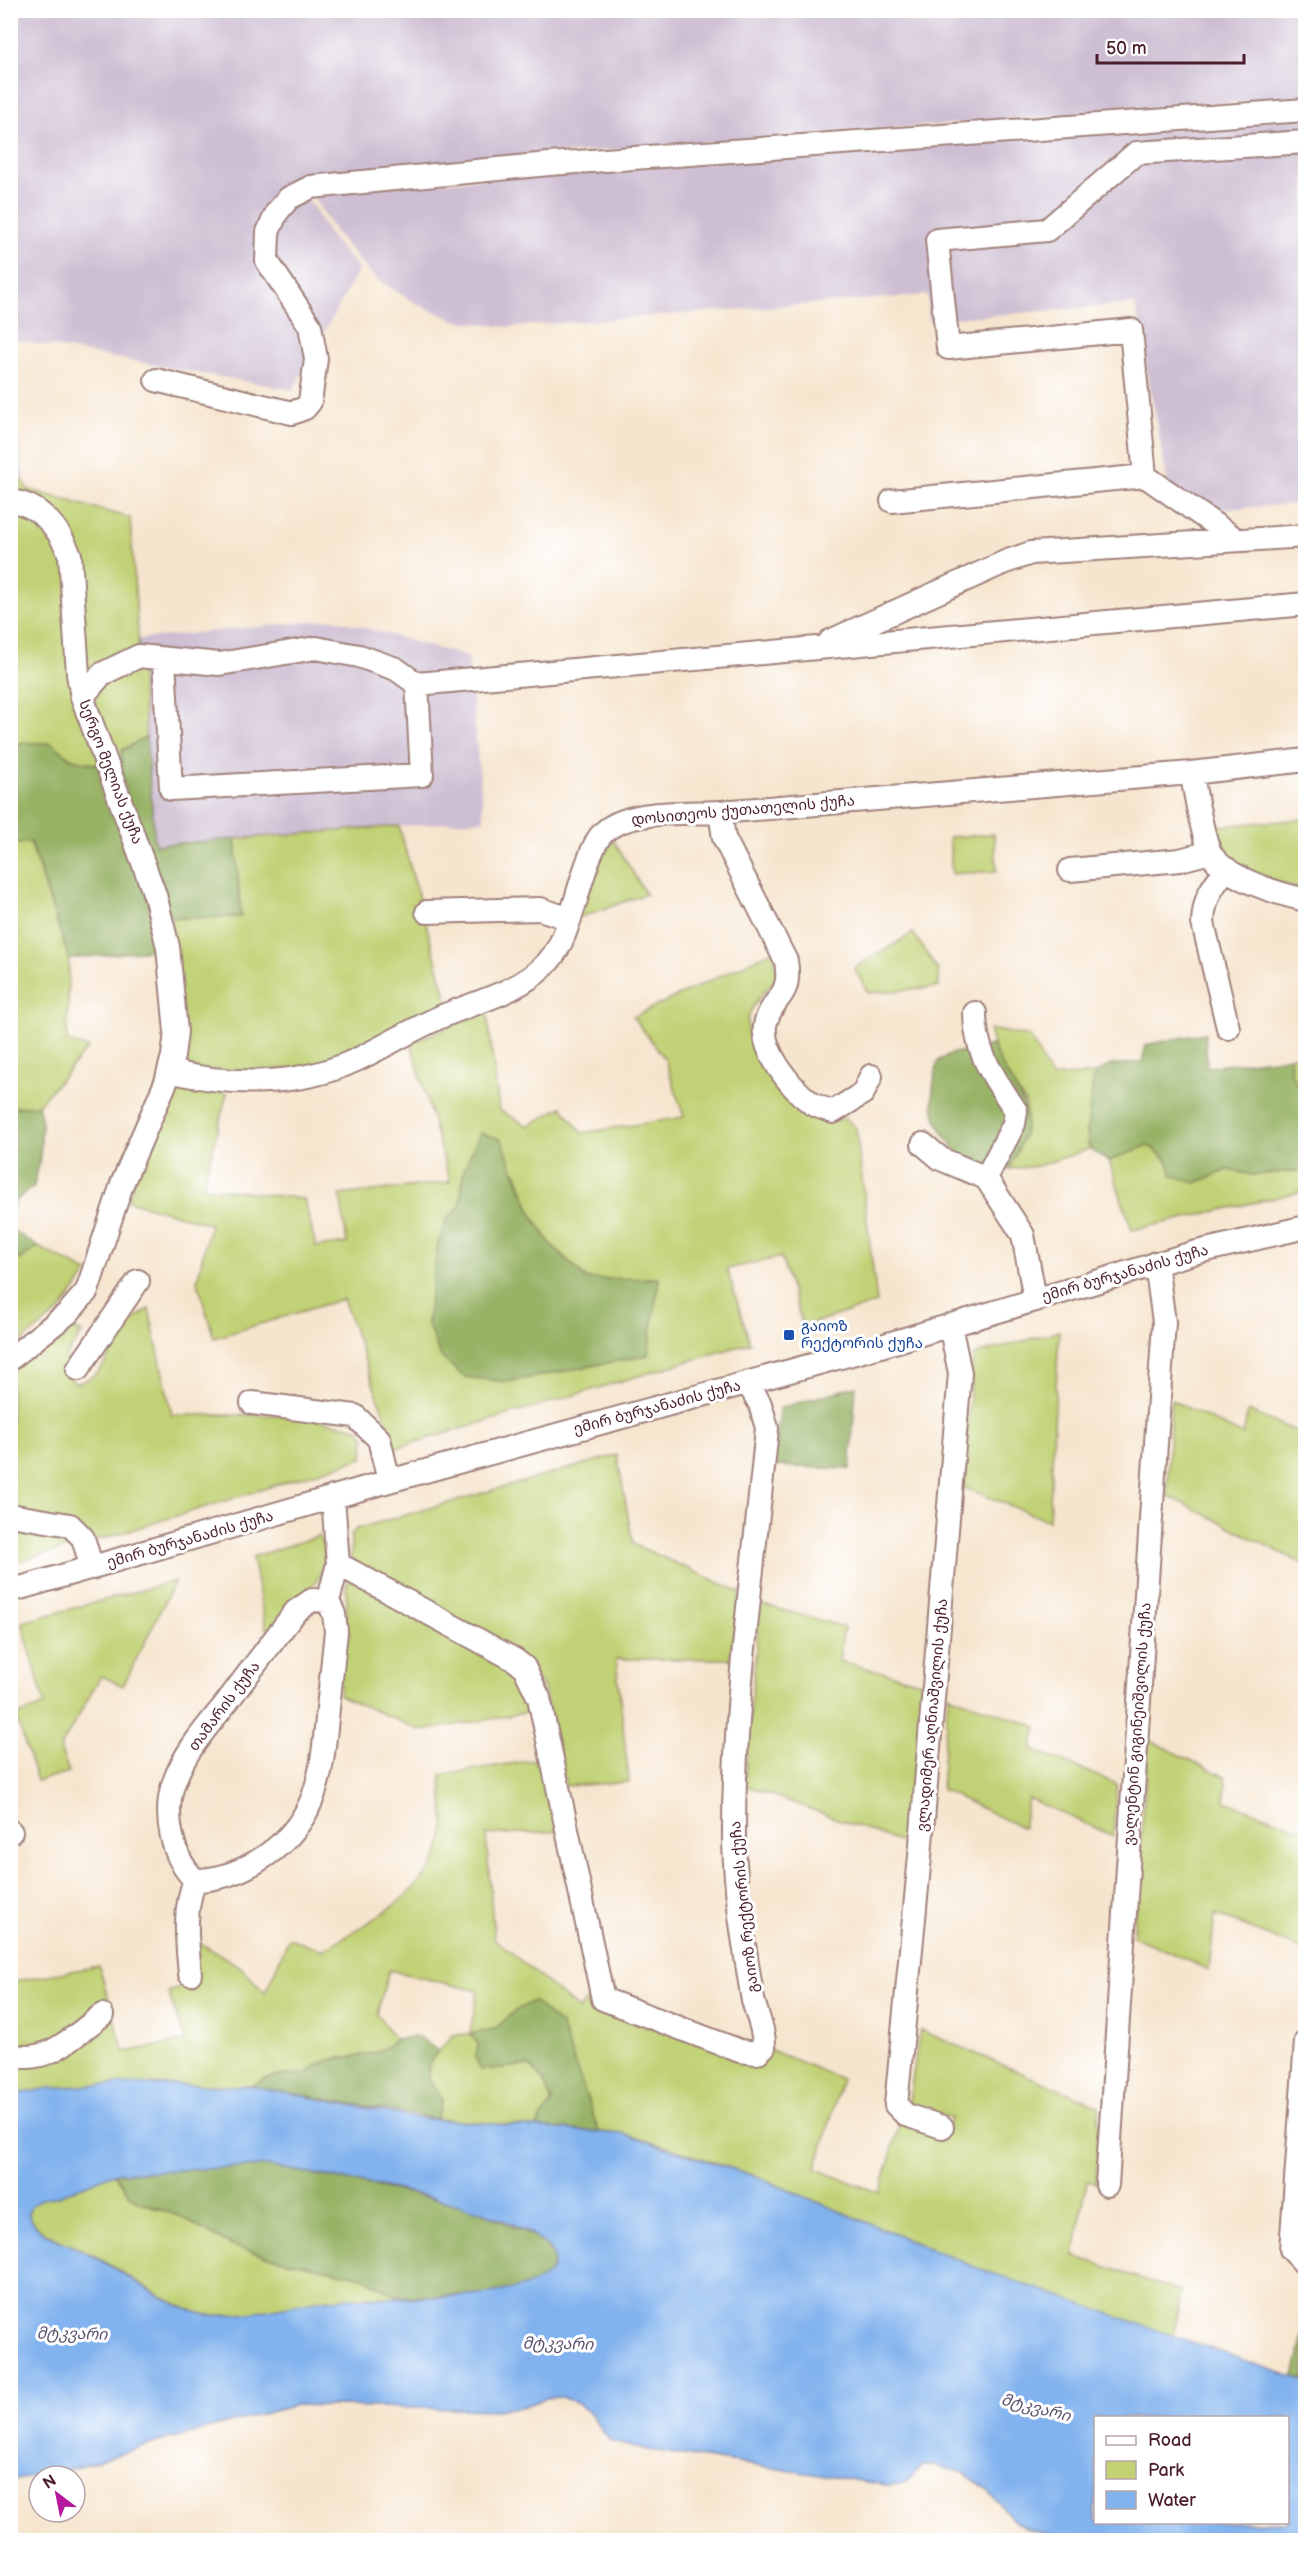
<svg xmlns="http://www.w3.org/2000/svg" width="1316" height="2551" viewBox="0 0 1316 2551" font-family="'Balsamiq Sans','Noto Sans Georgian',sans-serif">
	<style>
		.industrial { fill: #cdbed2 }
		.green { fill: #c1d174; stroke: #867850; stroke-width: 1.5; fill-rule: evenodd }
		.forest { fill: #98b366; stroke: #716948; stroke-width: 1.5 }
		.water { fill: #82b3ee; stroke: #66698c; stroke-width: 1.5; fill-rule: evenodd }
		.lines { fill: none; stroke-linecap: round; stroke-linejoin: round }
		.minor-casing { stroke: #a0827c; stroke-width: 26 }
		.minor { stroke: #fff; stroke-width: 22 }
		.transit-dot { fill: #1a4fb4; stroke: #fff; stroke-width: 2 }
		.labels { text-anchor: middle; stroke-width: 6; stroke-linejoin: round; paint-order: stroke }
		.street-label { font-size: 15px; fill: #4a1f2b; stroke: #fff }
		.transit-label { font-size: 15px; fill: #164399; stroke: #fff; text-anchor: start }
		.water-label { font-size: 16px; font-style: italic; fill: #5e536f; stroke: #fff }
	</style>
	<rect width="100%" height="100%" fill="#fff"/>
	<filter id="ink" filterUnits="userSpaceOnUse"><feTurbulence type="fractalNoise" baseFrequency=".0167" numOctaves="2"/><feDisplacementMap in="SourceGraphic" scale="12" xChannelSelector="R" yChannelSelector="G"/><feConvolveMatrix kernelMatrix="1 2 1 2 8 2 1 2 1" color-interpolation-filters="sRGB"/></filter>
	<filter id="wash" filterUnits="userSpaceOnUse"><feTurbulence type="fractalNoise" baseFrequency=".008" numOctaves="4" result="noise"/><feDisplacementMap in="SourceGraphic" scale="24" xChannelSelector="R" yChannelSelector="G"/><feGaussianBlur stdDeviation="1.35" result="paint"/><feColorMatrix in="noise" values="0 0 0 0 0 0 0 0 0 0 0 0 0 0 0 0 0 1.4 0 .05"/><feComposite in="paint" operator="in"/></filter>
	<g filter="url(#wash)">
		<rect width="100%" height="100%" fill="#f6e5ce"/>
		<!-- industrial -->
		<path class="industrial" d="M10,11H1305V97L387,167L298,182L331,237L359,269L293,390L11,339Z
			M1305,118V503L1173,513L1135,304L929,320L927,295L509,327L457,321L419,305L376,279L337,235L311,194L337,190Z
			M10,382L24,481L11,483H10Z
			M334,619L468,657L484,820L155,845L138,639Z"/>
		<!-- green -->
		<path class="green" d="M24,481L27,489L130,518L139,649L91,677L98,765L72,759L51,743H11L10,483Z
			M140,661L146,737L122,750L123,784L94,701L101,681Z
			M1305,819V890C1285,886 1246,876 1230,861C1221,852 1220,837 1218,826Z
			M399,826L449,1007L340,1061L294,1069L208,1071L191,1068L181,1056L171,918L241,916L235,839Z
			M994,834L997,871L952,874L949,837Z
			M614,841L646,894L578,918L599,856Z
			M30,842L69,959L67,1041L88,1048L38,1105L11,1108L10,845Z
			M913,933L938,970L939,987L868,993L854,968Z
			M773,951L778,977C768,988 751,1004 748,1019C743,1045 777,1092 799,1105C809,1112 821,1117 832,1122L845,1118L856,1128L877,1303L803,1326L781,1257L727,1269L750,1343L396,1448L343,1299L214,1338L197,1281L210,1224L128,1201L136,1172L170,1093L181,1085L227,1093L203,1187L304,1199L316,1247L347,1243L340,1195L450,1182L411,1043L487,1011L499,1110L528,1126L562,1107L582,1133L684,1117L665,1059L633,1017ZM464,1169L516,1172L533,1217L550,1243L587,1279H659L648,1355L507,1382L446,1220L460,1207Z
			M989,1029L1030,1037L1051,1077L1094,1074L1087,1131L1089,1149L1038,1166L1009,1169L1025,1130L1026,1104L997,1059Z
			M1305,1055V1100L1291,1073L1290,1057Z
			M1148,1145L1195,1183L1228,1170L1253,1175L1305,1170V1191L1132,1230L1109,1161Z
			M38,1247L88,1272L61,1310L11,1350V1265Z
			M149,1309L172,1415H294L358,1428L365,1437L363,1458L112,1536L11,1563V1370L71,1327L82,1333L67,1355L66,1373L75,1383C102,1377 104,1363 116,1342C123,1327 136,1317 149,1309Z
			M1059,1331L1049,1521L963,1487L973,1355Z
			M1171,1400L1243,1435L1248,1411L1305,1435V1565L1167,1495Z
			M617,1455L633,1544L740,1592L730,1659H616L629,1782L566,1786L543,1685L351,1559V1535L356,1529Z
			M319,1536C321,1541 325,1548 325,1554C326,1584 286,1612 266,1630L252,1557Z
			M352,1579L518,1668L536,1711L422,1731L339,1695L347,1604L346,1584Z
			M175,1581L123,1686L101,1676L60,1748L69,1772L37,1781L16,1716L45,1705L22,1622Z
			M760,1604L844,1627L839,1661L925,1683L912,1846L744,1785Z
			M948,1695L1037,1727L1032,1749L1117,1784L1113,1836L1028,1798L1023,1828L941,1789Z
			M1149,1740L1226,1777L1225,1801L1305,1831L1303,1950L1215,1914L1209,1970L1133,1936Z
			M546,1758L563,1831L486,1835L494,1938L578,2009L590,1999L616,2011L773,2051L842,2079L816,2169L880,2193L900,2122L945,2135L951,2118L913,2108L909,2100L920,2030L1099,2106L1096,2183L1087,2181L1074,2256L1181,2292L1173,2337L972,2266L752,2175L668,2147L623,2134L599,2132L561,2025L515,2011L495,2029L471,2034L478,2044L476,2058L480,2070L529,2065L543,2080L552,2102L536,2127L436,2119L442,2099L428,2078L429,2062L453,2035L470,2034L478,1991L389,1970L377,2014L395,2039C373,2066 330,2047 308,2073C287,2077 270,2072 252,2086C171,2085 91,2082 11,2095L10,1982L99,1966L124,2052L185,2041L168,1992L191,1984L195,1940L241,1967L265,1993L289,1938L322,1950C362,1927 424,1895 440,1849C448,1827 442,1798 441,1775Z
			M114,2173L129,2194L138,2201L181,2217L230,2245L265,2256L363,2277L400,2297C379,2297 357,2296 336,2299C298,2304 246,2320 209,2316C179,2312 121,2270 91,2254C70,2243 37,2237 28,2213L31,2206L41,2199L58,2196Z"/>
		<!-- forest -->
		<path class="forest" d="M146,737L155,845L235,839L241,917L171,918C157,880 115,785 122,750Z
			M10,743H51L72,759L98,765L133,847L163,960L151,950L69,959L31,842L11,845Z
			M1205,1033L1207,1067L1290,1057L1291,1073L1305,1100V1170L1253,1175L1228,1170L1195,1183L1172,1175L1167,1159L1148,1145L1109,1161L1089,1149L1087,1131L1094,1074L1111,1065L1142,1062L1146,1045Z
			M993,1045C1001,1075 1032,1097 1025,1130C1022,1143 1014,1157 1009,1169L964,1161C933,1122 926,1112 938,1061L950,1054Z
			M38,1105L42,1122L40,1159L34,1186L15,1201L11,1217V1108Z
			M480,1133L501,1139L533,1217L550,1243L586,1279L659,1278L648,1355L507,1382L464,1377L441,1357L427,1323L438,1244L446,1220L460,1207L464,1169Z
			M11,1229L38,1247L11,1265Z
			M856,1386L850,1469L774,1466L780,1408Z
			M533,2001L561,2025L599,2132L536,2127L552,2102L543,2080L529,2065L480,2070L476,2058L478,2044L471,2034L495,2029L515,2011Z
			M419,2037L438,2051C422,2069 427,2081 442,2099L436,2119L252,2086C270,2072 287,2077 308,2073C331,2047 372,2067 395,2039Z
			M265,2166L353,2181L470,2207L532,2235L546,2245L553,2257V2269L544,2279L525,2287L487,2294L400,2297L363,2277L265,2256L230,2245L181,2217L138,2201L129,2194L114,2173Z
			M1303,2336L1305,2337V2380L1294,2377Z"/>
		<!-- water -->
		<path class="water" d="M111,2084L252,2086L417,2118L623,2134L752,2175L972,2266L1305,2381V2540H1073L1029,2530L1014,2521L987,2489L962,2472L934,2466L923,2467L901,2484L887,2485L636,2448L610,2441L590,2413L576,2403L561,2397L547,2398L521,2407L495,2410L296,2405L158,2442L76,2468L11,2480V2095L49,2088ZM265,2166C315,2174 538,2206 553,2257C568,2306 370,2297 341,2298C297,2301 255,2317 211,2315C179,2314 120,2270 90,2254C75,2246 56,2241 41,2231C34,2226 31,2220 28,2213L31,2206L41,2199L58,2196L114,2173ZM1096,2418H1288V2522H1096Z"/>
	</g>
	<g filter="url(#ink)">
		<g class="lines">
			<!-- minor casing -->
			<g class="minor-casing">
				<path id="minor" d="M156,380L292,413L305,408L310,402L316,359L310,326L267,261L268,232L277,212L289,198L311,187L549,164L1306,110
					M1145,476L1237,540
					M10,501C40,504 59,529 70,555L78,674L82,697L155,895L168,947L176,1032L173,1056L166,1082L122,1184L87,1291L68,1313L10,1359
					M892,501L1145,476L1131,330L948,348L937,240L1047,230L1136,153L1306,142
					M830,641L1005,562L1031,553L1306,536
					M164,660L171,789L422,775L417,684
					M82,697L102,674L139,656L219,664L316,648L359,656L396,669L417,684L1306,604
					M1191,773C1197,798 1200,826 1209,850C1220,877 1279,894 1306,900
					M720,812L724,838L786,961C792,998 775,993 766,1021C758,1048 791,1088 811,1103C817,1107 826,1109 833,1112L863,1093L871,1076
					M1227,869C1211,887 1204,899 1203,923L1228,1028
					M1070,870L1180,860L1210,852
					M427,912L540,909L570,919
					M975,1013C975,1054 994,1077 1016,1111L1014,1124L986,1178L1023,1235L1035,1299
					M169,1071C229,1086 299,1087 356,1060C386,1046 414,1028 445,1015C477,1002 520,991 545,965C561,949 566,930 573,909C580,887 586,861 597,841C615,807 688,814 720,812L1191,773L1306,760
					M923,1144L941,1159L986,1178
					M78,1369L138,1281
					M252,1403L355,1416L379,1439L389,1481
					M10,1515L70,1525L83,1538L92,1568
					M338,1564L515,1660L524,1667L539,1698L603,1999L740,2051L757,2053L764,2047C765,2030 755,2012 752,1995C744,1945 735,1891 734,1841C733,1703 754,1565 767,1428L760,1404L748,1383
					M10,1591L389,1481L881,1346L1193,1253L1306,1227
					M328,1601L312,1600L296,1611C273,1641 250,1671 227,1702C207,1727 185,1751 174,1782C163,1813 171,1857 195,1880C217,1880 237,1873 256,1862C315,1827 321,1782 327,1718C330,1689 333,1660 336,1631L334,1614L328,1601L338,1564L333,1497
					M10,1832H11
					M190,1974C187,1941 183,1911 195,1880
					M1306,2041L1291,2249L1306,2265
					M10,2054C46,2067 75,2035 102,2015
					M942,2127L906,2115L896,2105L920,1856L960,1373L950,1325
					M1107,2185L1164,1322L1156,1263"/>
			</g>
			<!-- minor -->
			<use href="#minor" class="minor"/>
		</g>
	</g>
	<!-- markers -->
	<rect class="transit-dot" x="783" y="1329" width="12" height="12" rx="3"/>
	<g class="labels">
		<!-- street labels -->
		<g class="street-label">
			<text transform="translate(111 772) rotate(69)" y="5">სერგო მელიას ქუჩა</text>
			<text transform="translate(743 810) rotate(-5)" y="5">დოსითეოს ქუთათელის ქუჩა</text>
			<text transform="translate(1125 1273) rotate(-16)" y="5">ემირ ბურჯანაძის ქუჩა</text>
			<text transform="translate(657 1407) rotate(-15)" y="5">ემირ ბურჯანაძის ქუჩა</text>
			<text transform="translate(190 1539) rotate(-16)" y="5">ემირ ბურჯანაძის ქუჩა</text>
			<text transform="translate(224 1706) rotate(-53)" y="5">თამარის ქუჩა</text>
			<text transform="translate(932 1715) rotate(-85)" y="5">ვლადიმერ აღნიაშვილის ქუჩა</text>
			<text transform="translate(1137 1724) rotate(-86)" y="5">ვალენტინ გიგინეიშვილის ქუჩა</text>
			<text transform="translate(744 1907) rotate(-96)" y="5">გაიოზ რექტორის ქუჩა</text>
		</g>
		<!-- transit labels -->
		<g class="transit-label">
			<text x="801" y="1331">გაიოზ<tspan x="801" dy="17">რექტორის ქუჩა</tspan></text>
		</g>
		<!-- water labels -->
		<g class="water-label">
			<text transform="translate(72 2333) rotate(1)" y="6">მტკვარი</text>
			<text transform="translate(558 2343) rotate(1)" y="6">მტკვარი</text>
			<text transform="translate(1036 2407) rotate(14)" y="6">მტკვარი</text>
		</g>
	</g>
	<!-- margin -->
	<rect width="1316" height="2551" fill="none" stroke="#fff" stroke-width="36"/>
	<!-- legend -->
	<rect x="1094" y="2416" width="195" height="108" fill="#ffffff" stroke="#b7a5aa" stroke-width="1.5"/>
	<rect x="1106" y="2436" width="30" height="9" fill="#ffffff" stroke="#b7a5aa" stroke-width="1.5"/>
	<text x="1148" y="2446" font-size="18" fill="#4a1f2b">Road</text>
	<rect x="1106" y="2461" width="30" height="18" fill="#c1d174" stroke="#b7a5aa" stroke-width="1.5"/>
	<text x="1148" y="2476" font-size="18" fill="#4a1f2b">Park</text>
	<rect x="1106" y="2491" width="30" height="18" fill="#82b3ee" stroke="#b7a5aa" stroke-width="1.5"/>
	<text x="1148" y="2506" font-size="18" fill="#4a1f2b">Water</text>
	<!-- north arrow -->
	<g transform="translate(57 2494) rotate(328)"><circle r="28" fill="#ffffff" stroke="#b7a5aa" stroke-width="1.5"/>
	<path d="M0-4.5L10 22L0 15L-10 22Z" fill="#b5179e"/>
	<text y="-9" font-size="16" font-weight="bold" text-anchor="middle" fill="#4a1f2b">N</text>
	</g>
	<!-- scale -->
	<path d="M1097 54v9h147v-9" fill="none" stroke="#4a1f2b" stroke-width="3"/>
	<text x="1106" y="54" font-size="18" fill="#4a1f2b" stroke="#ffffff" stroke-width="4.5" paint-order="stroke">50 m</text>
</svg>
